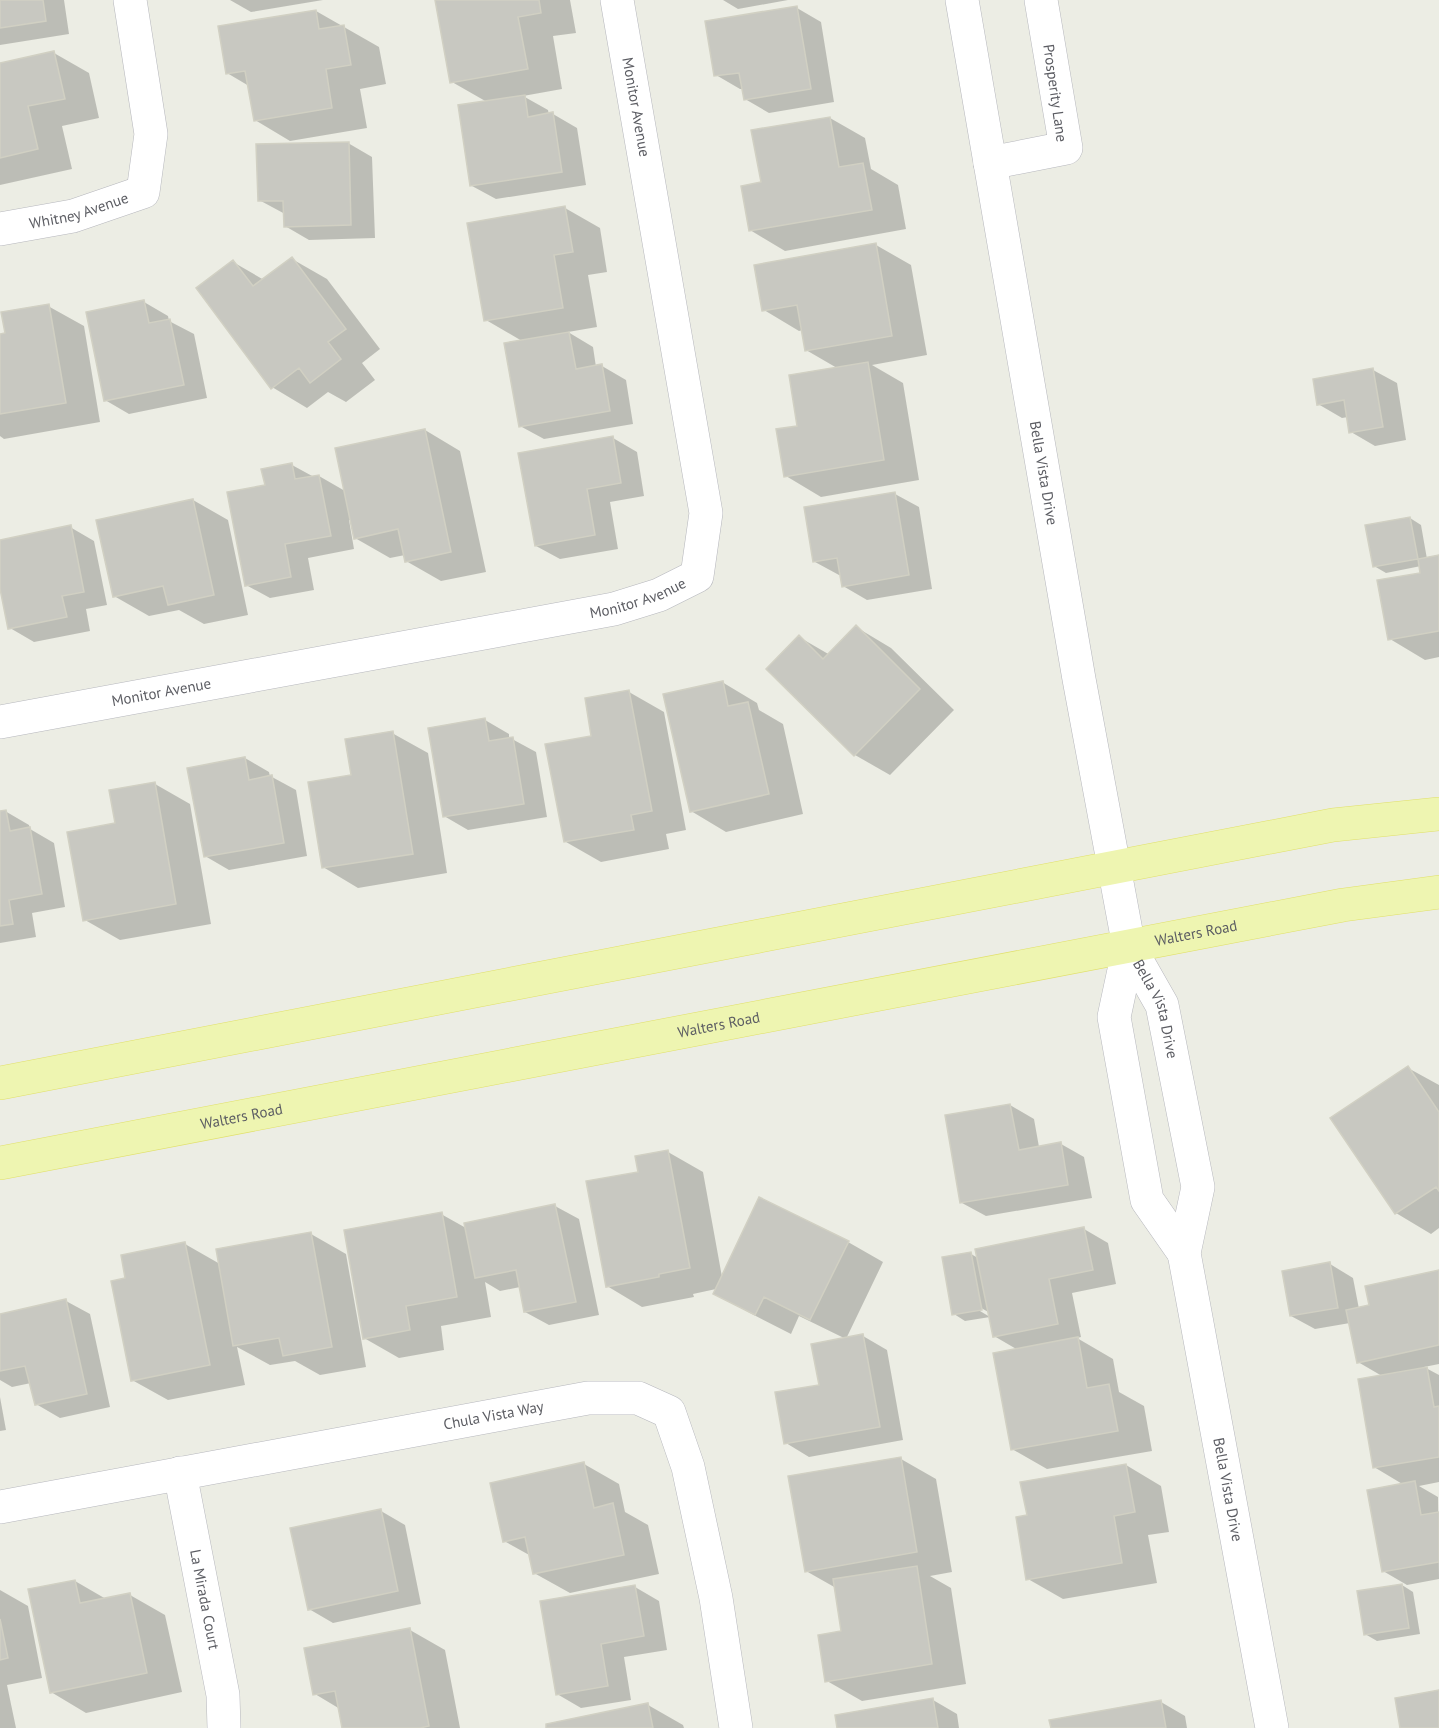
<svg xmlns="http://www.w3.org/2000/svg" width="1439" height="1728" viewBox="0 0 1439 1728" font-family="'PT Sans',sans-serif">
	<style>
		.shadow { fill: #0003; fill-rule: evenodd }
		.building { fill: #c8c8c1; stroke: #d1d0c3; stroke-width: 1.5 }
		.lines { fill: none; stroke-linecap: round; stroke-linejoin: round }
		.minor-casing { stroke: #b6b7bd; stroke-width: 34 }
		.primary-casing { stroke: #e1e069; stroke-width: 34 }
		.minor { stroke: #fff; stroke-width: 33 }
		.primary { stroke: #eef5b1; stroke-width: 33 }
		.labels { text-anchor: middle; stroke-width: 5; stroke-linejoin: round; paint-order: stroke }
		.street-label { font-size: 15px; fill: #5c5d63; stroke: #fff }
	</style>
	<rect width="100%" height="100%" fill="#ecede4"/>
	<!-- shadow -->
	<path class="shadow" d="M0,0H64L69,34L0,45Z
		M230,0H323L251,12Z
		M437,0H570L576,33L553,36L562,89L523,96L548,110L549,115L553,114L577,128L586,185L496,199L472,186L487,102L452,82Z
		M723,0H788L738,9Z
		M797,8L821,22L834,102L769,113L745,99L743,89H740L716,75Z
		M316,11L379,47L386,84L360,89L367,128L290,141L255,120L249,86L227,73Z
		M54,53L89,73L99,118L62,126L72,169L0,185V65Z
		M830,118L865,138L871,169L898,185L906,229L785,251L750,230L762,184Z
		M348,143L372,157L375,238L309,240L285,226V214L259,200Z
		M565,208L600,228L607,272L588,275L597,327L568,332L593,347L596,367L602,366L626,380L633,424L544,439L520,426L522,341L486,320Z
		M876,245L911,265L927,355L872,365L903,383L919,480L821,497L786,476L799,427L837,368L806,350L803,330L799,331L764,310Z
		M292,259L327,279L380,349L362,363L375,380L346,402L328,392L307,408L272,387L233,262L264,280Z
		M144,302L168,316L169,321L194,334L207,398L129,414L105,400Z
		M48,306L84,326L100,422L4,439L0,436V335L6,334Z
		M1373,370L1397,383L1406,440L1375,446L1351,432L1348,417L1342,418L1318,404Z
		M425,430L460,451L486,572L441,581L406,561L405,555L390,558L355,538L351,520H349L354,549L308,558L314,590L270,598L246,585L266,486L292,465L314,477L319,476L345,491Z
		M613,438L637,452L644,496L610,502L618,549L560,559L536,546Z
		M895,494L919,507L932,589L867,600L843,586L842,575H839L815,562Z
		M193,500L228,520L248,615L204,624L179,610L149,616L114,596Z
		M1410,518L1421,525L1427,559L1439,556V657L1425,660L1390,639L1422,574L1421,566L1386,573L1374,566Z
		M70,527L94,541L107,605L86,609L90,631L34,642L10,628L0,582V541Z
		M856,627L891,648L954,710L890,775L855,755L799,637L830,655Z
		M722,682L757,703L759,710L783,724L803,814L726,832L691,811Z
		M629,692L664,712L686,830L666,834L669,849L601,862L566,842Z
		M485,720L509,734V739H512L536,752L547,817L468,830L444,816Z
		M392,733L428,753L447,873L358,888L323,867Z
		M245,758L269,772L270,777H272L296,790L307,856L229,870L205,856Z
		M155,784L190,804L211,924L120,940L85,920Z
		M5,811L29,825L30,829L54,843L65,907L32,913L36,937L0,943V812Z
		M1408,1068L1439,1085V1228L1431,1234L1396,1213Z
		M1010,1105L1034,1119L1039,1147L1061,1144L1084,1157L1092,1198L986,1216L962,1203Z
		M668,1152L703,1172L722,1277L848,1242L883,1262L846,1339L799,1316L791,1334L750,1313L715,1293L716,1289L693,1294L694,1297L642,1307L607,1286L640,1173Z
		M555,1206L579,1219L599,1315L549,1325L525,1312L520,1287L500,1291L485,1282L491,1317L441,1326L444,1350L399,1358L364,1338L441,1214L466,1228Z
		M1084,1229L1108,1243L1116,1284L1072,1293L1081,1337L1077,1338L1113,1359L1119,1392L1144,1406L1152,1451L1047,1469L1012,1449L1018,1350L994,1336L990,1317L965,1321L954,1314L971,1254L978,1258ZM976,1305L990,1313V1317L975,1308Z
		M311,1234L346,1254L366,1367L320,1375L295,1361L270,1365L237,1347L245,1385L168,1400L132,1380L127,1280L185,1244L220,1264Z
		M1330,1264L1353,1278L1359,1309L1371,1306L1439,1272V1364L1424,1367L1439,1375V1482L1419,1486L1438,1497L1439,1579L1407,1585L1383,1571L1404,1485L1374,1467L1382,1376L1358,1362L1350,1323L1315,1329L1291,1316Z
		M66,1301L90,1314L110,1407L60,1418L36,1404L31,1383L12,1387L0,1380V1316Z
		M863,1336L887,1350L903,1440L809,1457L786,1443L820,1386Z
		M0,1397L6,1430L0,1431Z
		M901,1459L936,1479L952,1572L930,1576L951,1588L966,1684L862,1701L827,1681L843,1633L836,1588L806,1571Z
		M584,1464L619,1484L625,1512L648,1525L659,1574L570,1593L534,1573L531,1556L504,1541Z
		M1126,1465L1161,1486L1169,1532L1148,1535L1157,1583L1063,1599L1028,1579L1029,1516Z
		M381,1511L405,1525L421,1604L333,1623L309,1609Z
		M75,1581L106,1599L130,1595L165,1615L182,1692L86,1713L51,1692Z
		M1402,1585L1413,1592L1420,1634L1377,1641L1365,1634Z
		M635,1587L659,1601L667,1650L624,1657L631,1700L581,1708L557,1694Z
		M0,1590L28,1606L42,1678L7,1685L16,1728H0Z
		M410,1630L445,1650L460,1728H344L340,1709L315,1694Z
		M933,1700L957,1714L959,1728H839Z
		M1161,1702L1185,1716L1187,1728H1052Z
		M648,1705L683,1725L684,1728H548Z"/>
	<!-- building -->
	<path class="building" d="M0,0H43L46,21L0,28Z
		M435,0H539L541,13L518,17L528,69L450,83Z
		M797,6L811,89L744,100L739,73L714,76L705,21Z
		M316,10L319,29L344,25L351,65L326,69L332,108L254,121L245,71L226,74L218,26Z
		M54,51L65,99L28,106L38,149L0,158V63Z
		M525,95L528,117L553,112L562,172L470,186L458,105Z
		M830,117L839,167L863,163L872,210L749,231L741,186L761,182L751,130Z
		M349,142L351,225L284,227L283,201H258L256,144Z
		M565,206L573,252L554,255L563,308L484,321L467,223Z
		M876,243L892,336L805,351L797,305L762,311L754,265Z
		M292,257L346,329L328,342L341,359L310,383L299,368L271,389L196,288L233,260L253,286Z
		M144,300L149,323L170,319L184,385L104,401L86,312Z
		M49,304L66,403L0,414V334L5,333L1,312Z
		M569,332L576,369L602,364L610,411L519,427L504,343Z
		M868,362L884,460L784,477L776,429L797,426L789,375Z
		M1373,368L1383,427L1349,433L1344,400L1317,405L1313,379Z
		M425,429L451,552L405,562L398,529L354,539L335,448Z
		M613,436L621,483L587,489L595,535L535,546L518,453Z
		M292,463L295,479L319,475L331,536L285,544L291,577L245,586L227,492L265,485L261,469Z
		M895,492L909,575L842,587L837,558L813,562L804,507Z
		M193,499L214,595L168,605L163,586L113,597L96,520Z
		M1410,517L1418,559L1373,567L1365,525Z
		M71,525L84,592L62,596L67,617L8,629L0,589V540Z
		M1439,555V631L1388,640L1377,580L1420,573L1418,559Z
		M856,625L920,689L854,756L766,669L799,635L823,659Z
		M723,681L728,706L748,702L769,794L690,812L663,694Z
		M629,690L652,811L631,815L634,830L564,842L545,744L591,736L585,698Z
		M485,718L489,741L513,737L524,804L443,817L428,728Z
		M393,731L413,854L322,868L308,782L351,775L345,739Z
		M245,757L249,780L272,775L284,843L204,857L187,768Z
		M155,782L176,904L83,921L67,832L115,823L109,790Z
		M6,810L10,831L30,827L42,894L9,900L13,924L0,926V811Z
		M1408,1066L1439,1112V1191L1436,1187L1395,1214L1330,1118Z
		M1010,1104L1019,1150L1061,1142L1068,1185L960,1203L945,1115Z
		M668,1150L690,1268L659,1274V1277L606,1287L586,1181L638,1172L635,1156Z
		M759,1197L849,1241L810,1320L764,1297L755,1315L713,1294Z
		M555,1204L576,1302L524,1312L516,1270L475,1278L464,1223Z
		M442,1212L457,1297L406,1306L410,1330L363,1339L344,1230Z
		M1084,1227L1093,1270L1049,1279L1058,1324L993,1337L975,1249Z
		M311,1232L332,1347L283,1356L279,1338L233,1346L216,1249Z
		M185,1242L210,1365L131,1381L111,1281L125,1278L121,1255Z
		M971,1252L982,1310L952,1315L942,1257Z
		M1330,1262L1338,1308L1290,1316L1282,1271Z
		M1439,1270V1345L1357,1363L1346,1310L1369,1305L1365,1286Z
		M66,1299L87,1394L35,1405L25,1366L0,1371V1314Z
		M863,1334L880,1427L784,1444L775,1392L819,1385L811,1344Z
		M1078,1337L1087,1388L1109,1384L1118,1431L1011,1450L993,1353Z
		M1427,1367L1434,1407L1439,1406V1457L1373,1468L1358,1379Z
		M901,1457L917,1552L805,1572L788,1476Z
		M584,1462L594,1508L613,1503L624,1555L533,1574L525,1537L503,1542L490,1483Z
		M1126,1464L1135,1512L1114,1516L1122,1563L1026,1580L1016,1517L1027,1515L1020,1482Z
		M1415,1481L1421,1515L1439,1512V1562L1382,1572L1367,1490Z
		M381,1509L398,1591L308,1610L290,1528Z
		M917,1566L932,1664L825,1682L818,1635L841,1631L833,1579Z
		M75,1580L80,1603L130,1593L147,1673L50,1693L28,1589Z
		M1402,1584L1409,1628L1364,1635L1357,1591Z
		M635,1585L644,1636L601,1644L608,1686L556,1695L540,1601Z
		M0,1619L8,1658L0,1660Z
		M410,1628L429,1726L420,1728H342L335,1691L313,1695L304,1648Z
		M1439,1690V1728H1400L1395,1698Z
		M933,1698L938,1728H837L835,1715Z
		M1161,1700L1166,1728H1051L1049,1720Z
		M648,1703L653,1728H546V1724Z"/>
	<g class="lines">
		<!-- minor casing -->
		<g class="minor-casing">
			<g id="minor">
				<path id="s1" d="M962,0L1079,679L1129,947L1162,1005L1198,1187L1184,1253L1272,1728"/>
				<path d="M990,163L1066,148L1041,0"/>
				<path id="s2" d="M0,229L73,216L143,192L151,134L130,0"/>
				<path id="s3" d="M0,722L614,609L659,595L697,576L706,513L617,0"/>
				<path d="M1129,947L1114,1017L1147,1200L1184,1253"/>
				<path id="s4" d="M180,1473L223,1695L224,1728"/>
				<path id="s5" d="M0,1507L588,1398H638L669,1412L688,1467L716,1598L736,1728"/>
			</g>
		</g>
		<!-- primary casing -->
		<g class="primary-casing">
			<g id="primary">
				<path d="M0,1083L1333,825L1439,814"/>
				<path id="s6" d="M0,1163L1343,905L1439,892"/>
			</g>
		</g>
		<!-- minor -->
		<use href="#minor" class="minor"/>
		<!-- primary -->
		<use href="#primary" class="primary"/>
	</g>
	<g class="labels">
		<!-- street labels -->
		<g class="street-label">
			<text transform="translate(1055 93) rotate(82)" y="5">Prosperity Lane</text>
			<text transform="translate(636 107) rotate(80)" y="5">Monitor Avenue</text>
			<text dy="5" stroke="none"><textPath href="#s2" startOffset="81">Whitney Avenue</textPath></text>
			<text dy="5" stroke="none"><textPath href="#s1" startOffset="480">Bella Vista Drive</textPath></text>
			<text dy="5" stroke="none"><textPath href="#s3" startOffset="650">Monitor Avenue</textPath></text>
			<text dy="5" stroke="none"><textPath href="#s3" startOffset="164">Monitor Avenue</textPath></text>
			<text dy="5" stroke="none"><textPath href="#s6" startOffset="1218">Walters Road</textPath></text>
			<text dy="5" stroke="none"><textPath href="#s1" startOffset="1030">Bella Vista Drive</textPath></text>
			<text dy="5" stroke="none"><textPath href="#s6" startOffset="732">Walters Road</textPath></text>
			<text dy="5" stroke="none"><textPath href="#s6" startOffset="246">Walters Road</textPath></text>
			<text dy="5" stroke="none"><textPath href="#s5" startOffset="502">Chula Vista Way</textPath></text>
			<text dy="5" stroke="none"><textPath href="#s1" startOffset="1522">Bella Vista Drive</textPath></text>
			<text dy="5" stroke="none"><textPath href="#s4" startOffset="129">La Mirada Court</textPath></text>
		</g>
	</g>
</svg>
